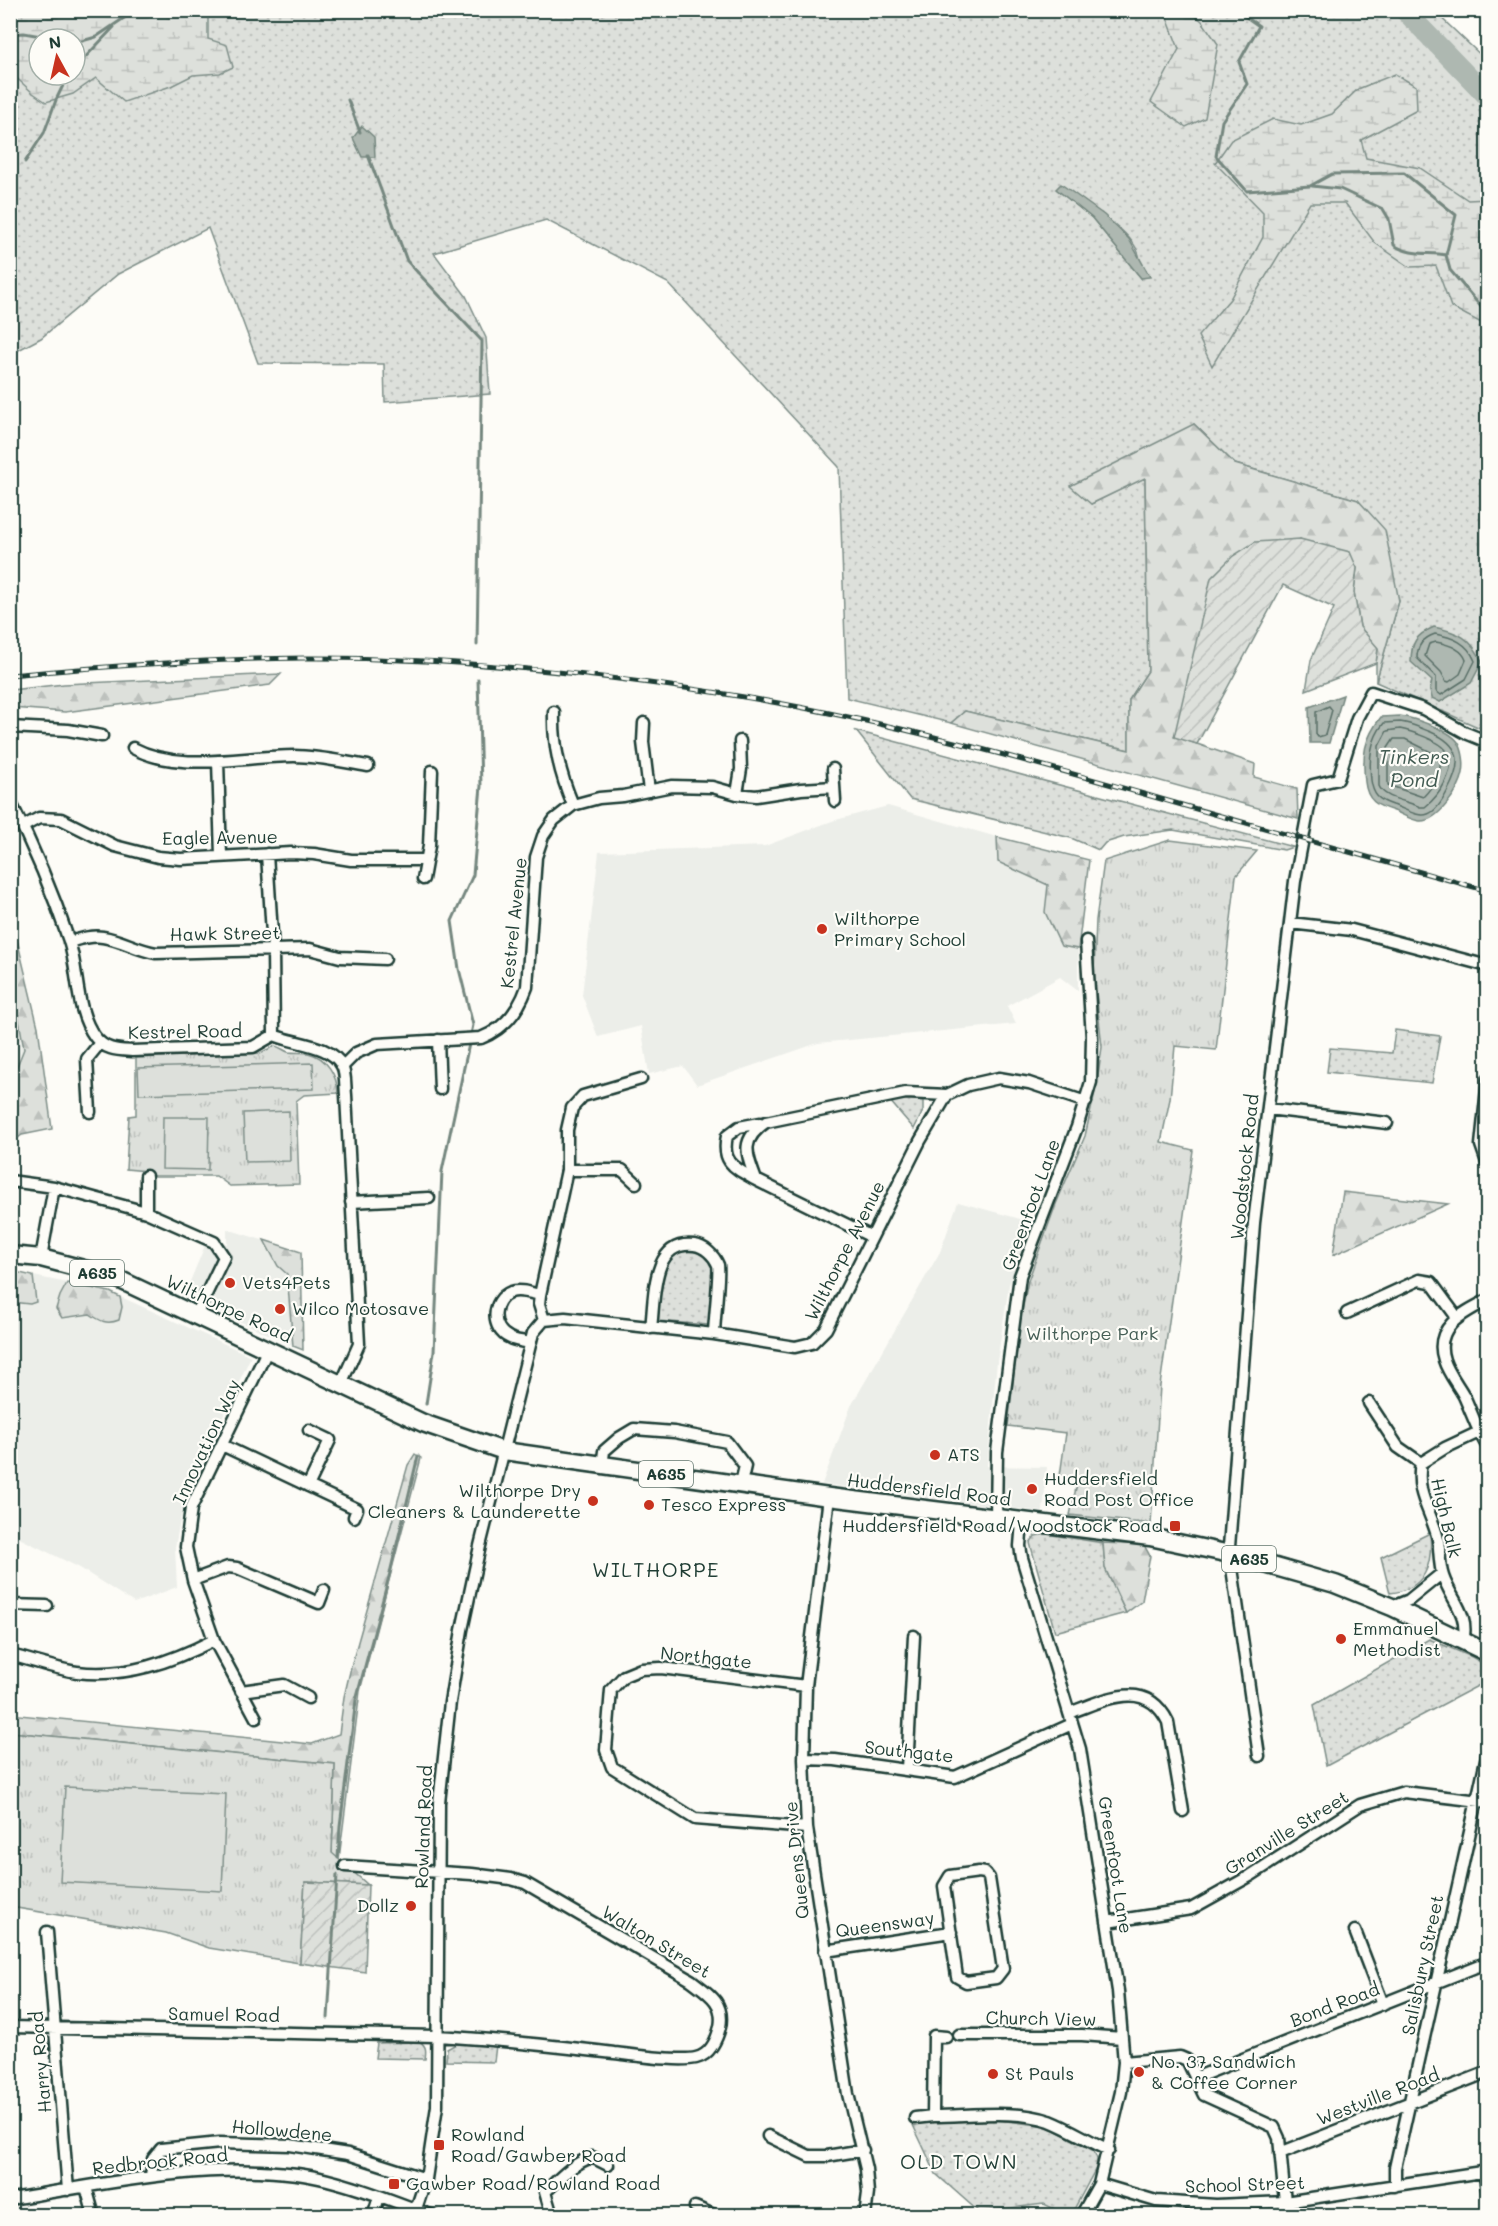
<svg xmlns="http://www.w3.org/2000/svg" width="1498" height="2226" viewBox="0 0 1498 2226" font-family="Mali,sans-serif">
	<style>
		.built { fill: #eceee9 }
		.grass { fill: url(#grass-dots); stroke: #7e8e88; stroke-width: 1.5; fill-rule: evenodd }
		.forest { fill: url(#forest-firs); stroke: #7e8e88; stroke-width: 1.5 }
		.wetland { fill: url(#wetland-marsh); stroke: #7e8e88; stroke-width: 1.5; fill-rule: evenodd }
		.park { fill: url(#park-tufts); stroke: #7e8e88; stroke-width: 1.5 }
		.garden { fill: url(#garden-furrows); stroke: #7e8e88; stroke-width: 1.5 }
		.pitch { fill: #dde0db; stroke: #7e8e88; stroke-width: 1.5 }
		.water { fill: #aeb8b1; stroke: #75877f; stroke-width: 1.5 }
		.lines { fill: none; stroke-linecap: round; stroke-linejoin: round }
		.shore { stroke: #586e66; stroke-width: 1.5 }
		.stream { stroke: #75877f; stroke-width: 3 }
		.river { stroke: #aeb8b1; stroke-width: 20 }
		.minor-casing { stroke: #1f3d34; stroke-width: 15 }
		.highway-casing { stroke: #1f3d34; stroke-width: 21 }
		.minor { stroke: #fdfcf7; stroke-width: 10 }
		.highway { stroke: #fdfcf7; stroke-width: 16 }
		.rail-casing { stroke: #1f3d34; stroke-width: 5 }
		.rail { stroke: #fdfcf7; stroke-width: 3; stroke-dasharray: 9; stroke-linecap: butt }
		.poi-dot { fill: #c8321e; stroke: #fdfcf7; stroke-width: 2 }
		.labels { text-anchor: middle; stroke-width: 4.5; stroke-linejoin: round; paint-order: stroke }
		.shield { fill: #fdfcf7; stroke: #62766e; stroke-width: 1.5 }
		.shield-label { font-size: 16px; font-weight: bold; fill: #1f3d34 }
		.street-label { font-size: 18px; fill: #1f3d34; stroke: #fdfcf7 }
		.poi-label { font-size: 18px; fill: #1f3d34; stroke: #fdfcf7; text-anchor: start }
		.park-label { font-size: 18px; fill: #455e55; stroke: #fdfcf7 }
		.water-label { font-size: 20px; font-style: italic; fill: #435c53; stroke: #fdfcf7 }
		.neighbourhood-label { font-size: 20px; letter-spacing: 1.5px; fill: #1f3d34; stroke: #fdfcf7 }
	</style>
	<defs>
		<pattern id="grass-dots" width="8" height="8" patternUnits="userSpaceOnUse" patternTransform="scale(1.5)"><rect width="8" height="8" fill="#dde0db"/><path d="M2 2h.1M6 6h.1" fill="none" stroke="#bdc1bd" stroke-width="1.8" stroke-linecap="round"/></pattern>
		<pattern id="forest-firs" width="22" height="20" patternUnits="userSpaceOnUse" patternTransform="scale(1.5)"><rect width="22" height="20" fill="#dde0db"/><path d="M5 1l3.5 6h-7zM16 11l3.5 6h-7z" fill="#bdc1bd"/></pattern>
		<pattern id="wetland-marsh" width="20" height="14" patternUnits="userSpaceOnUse" patternTransform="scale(1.5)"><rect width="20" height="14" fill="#dde0db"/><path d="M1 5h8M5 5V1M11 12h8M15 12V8" fill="none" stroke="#bdc1bd"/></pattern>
		<pattern id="park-tufts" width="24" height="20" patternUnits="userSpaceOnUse" patternTransform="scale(1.5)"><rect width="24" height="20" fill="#dde0db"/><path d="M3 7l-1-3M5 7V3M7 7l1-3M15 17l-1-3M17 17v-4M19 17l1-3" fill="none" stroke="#bdc1bd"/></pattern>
		<pattern id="garden-furrows" width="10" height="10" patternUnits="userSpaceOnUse" patternTransform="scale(1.5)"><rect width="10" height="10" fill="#dde0db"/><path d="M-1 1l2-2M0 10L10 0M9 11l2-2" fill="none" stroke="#bdc1bd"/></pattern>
	</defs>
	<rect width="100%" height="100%" fill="#fdfcf7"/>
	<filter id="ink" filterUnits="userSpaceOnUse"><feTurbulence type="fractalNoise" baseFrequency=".0167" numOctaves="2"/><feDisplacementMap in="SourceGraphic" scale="12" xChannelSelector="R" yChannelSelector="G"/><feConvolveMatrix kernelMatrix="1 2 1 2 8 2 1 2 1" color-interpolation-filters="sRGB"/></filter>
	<g filter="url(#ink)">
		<!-- built -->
		<path class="built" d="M888,806L997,837L998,862L1048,885L1061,946L1078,949V991L1060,977L1007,1006L1016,1024L818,1043L697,1085L683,1066L649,1074L641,1026L598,1037L582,995L599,852L765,846L832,821Z
			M10,975L24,1049L11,1081H10Z
			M958,1202L1031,1222L1009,1285L997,1362L987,1466L1047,1467L1043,1512L822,1484L851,1406L940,1252Z
			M227,1229L301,1252L303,1350L184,1296L206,1243L217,1240L227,1244Z
			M10,1271L110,1292L251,1356L184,1501L175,1547L177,1587L134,1603L80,1568L11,1534Z"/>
		<!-- grass -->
		<path class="grass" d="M10,11H1434L1487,61V731L1376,682L1399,601L1358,500L1235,464L1194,424L1091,504L1145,477L1148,671L1129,700V750L965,711L951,723L847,698L839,467L668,283L546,220L434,253L466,296L486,338L490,394L385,402L384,364L258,363L208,228L118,274L41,338L11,354ZM39,39H75V75H39ZM1056,189C1081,203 1130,226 1139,255C1141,262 1140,271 1141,278L1092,218ZM1432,681L1470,683L1440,702L1430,690Z
			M856,731L1293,847L1284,850L1173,830L1124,837L1105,843L1099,850L1071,838L910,799Z
			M1395,1030L1440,1036L1432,1083L1327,1072L1330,1048L1392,1053Z
			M923,1098V1111L914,1129L890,1101Z
			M683,1248L697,1249L708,1256L713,1266L709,1325L657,1321L664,1264L671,1255Z
			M1430,1533C1433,1565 1426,1589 1390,1593L1381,1557Z
			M1046,1534L1103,1543L1105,1568L1126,1613L1055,1632L1030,1543L1035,1536Z
			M1429,1639L1472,1657L1487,1666V1681L1326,1766L1314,1705Z
			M420,2042C427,2046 426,2052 425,2059L375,2058L377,2043Z
			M456,2044L496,2045L494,2062L446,2061L447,2049Z
			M981,2118L1047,2126L1094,2151L1097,2159L1096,2168L1071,2215H1067L1044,2204L979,2212L936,2174L912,2123Z"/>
		<!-- forest -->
		<path class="forest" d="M1194,424L1235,464L1358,500L1385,530L1399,601L1376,682V663L1378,649L1360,627L1354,592L1357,568L1300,539L1174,736L1255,764L1254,777L1297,789L1298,819L951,723L965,711L1129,750V700L1148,671L1145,478L1091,504L1070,486Z
			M281,674L270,685L65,712L11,708V690L64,684Z
			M997,837L1089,860L1078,949L1061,946L1045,912L1048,885L998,862Z
			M10,910L38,1027L52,1129L22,1135L11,1143V1081L24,1049L11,975Z
			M1343,1192L1448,1204L1333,1255Z
			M264,1240L301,1252L303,1350L293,1346L287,1274L278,1266Z
			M11,1271L33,1276L36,1302L30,1304L11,1302Z
			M67,1283L110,1292L120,1297L122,1307L119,1320C107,1325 100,1321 90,1314L62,1318L56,1309L60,1296Z
			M415,1454L421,1458L360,1691L339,1859L334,1858L332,1854L335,1764L11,1732L10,1714L312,1744L339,1734L344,1697L352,1663L408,1465Z
			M1103,1543L1144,1545L1150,1556L1142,1601L1126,1613L1105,1568Z"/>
		<!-- wetland -->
		<path class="wetland" d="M18,10L198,11L208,18V39L227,45L233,67L220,73L193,75L171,86L124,102L96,78L73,94L46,102L33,93L11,73V14ZM39,39H75V75H39Z
			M1177,10L1189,11L1202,21L1218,44L1205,118L1186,127L1151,102L1179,49L1166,15Z
			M1395,74L1416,86L1417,110L1361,140L1366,158L1420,168L1468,200L1487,199V326L1451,307L1436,266L1410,267L1375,243L1345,203H1310L1212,366L1198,336L1230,299L1263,237V212L1215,163L1231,140L1273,119L1301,125L1332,114L1358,89Z"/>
		<!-- park -->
		<path class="park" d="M1170,840L1257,851L1236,876L1216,1050L1175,1046L1170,1099L1161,1142L1193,1150L1160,1386L1151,1524L1070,1515L1078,1479L1060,1476L1066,1433L1008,1426L1020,1321L1028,1281L1056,1204L1085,1136L1097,1083L1102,1047L1094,973L1096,920L1104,861Z
			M275,1046C280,1047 283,1050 288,1052C295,1053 302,1052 308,1053C327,1057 337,1076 338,1093L304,1095L296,1101L299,1184L230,1186L216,1176H152L147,1171L126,1169L129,1116L136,1115V1058L260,1053Z
			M10,1732L335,1764L332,1853L368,1885L305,1882L300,1963L209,1948L166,1933L11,1907Z"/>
		<!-- garden -->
		<path class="garden" d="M1300,539L1350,552L1357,568L1354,592L1360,627L1378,648L1376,663L1306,690L1311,660L1334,608L1283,585L1197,744L1174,737L1211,578L1233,556L1255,542Z
			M305,1882L368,1885L365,1972L300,1963Z"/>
		<!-- pitch -->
		<path class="pitch" d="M313,1063L314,1089L139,1094L138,1068Z
			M289,1111L290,1161L245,1162L243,1113Z
			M163,1117H209L208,1170L162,1169Z
			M65,1787L226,1794L222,1891L60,1882Z"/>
		<!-- water -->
		<path class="water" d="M362,126L374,137L375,157H362L353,138Z
			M1061,184L1104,215L1129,239L1150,277L1141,278L1092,218L1056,189Z
			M1434,627C1458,632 1472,638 1482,662L1471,683L1440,702L1432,698L1430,690L1432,681L1411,662C1411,642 1416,635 1434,627Z
			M1343,695L1329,743H1310L1309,707Z
			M1400,716C1414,718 1450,730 1458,742C1463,750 1465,763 1463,773C1460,789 1438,822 1420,821C1412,821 1402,814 1394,811C1377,806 1367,801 1365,782C1362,755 1364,739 1381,717Z"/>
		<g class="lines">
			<!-- shore -->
			<path class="shore" d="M1435,634C1453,637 1468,643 1475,661L1466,679L1441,695L1436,691V677L1417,658C1417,645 1423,638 1435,634Z
				M1436,642C1447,644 1462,648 1466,660L1460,674L1449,682L1446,681L1441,672L1425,656L1429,644Z
				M1329,706L1332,710L1325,735L1318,737L1316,734V712Z
				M1400,722C1411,723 1420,728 1431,732C1461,745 1463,762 1448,790C1444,798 1437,811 1428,814C1418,818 1403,808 1393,805C1378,800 1373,795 1371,780C1369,759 1370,740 1384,723Z
				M1400,729C1411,731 1440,741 1446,750C1459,768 1439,796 1425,807H1420C1408,801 1384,799 1379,786V746L1387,731Z
				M1394,739H1405L1439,756C1444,770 1433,787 1423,797L1388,785V748Z"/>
			<!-- stream -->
			<path class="stream" d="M1236,10L1259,26L1239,62L1247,84L1222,121L1216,156L1247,191L1310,186L1332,174L1404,173L1456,215L1446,255L1450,270L1482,308L1488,311
				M10,34L24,33L58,39
				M75,43L96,37L136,10
				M75,68L114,27
				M348,100L360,132
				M368,155L407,261L482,341L477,645
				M25,162L44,133L56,100L68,75
				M1312,186L1340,189L1383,209L1389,219L1394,245C1410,256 1427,252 1446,255
				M426,1404L434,1352L442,1171L473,1025L459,969L452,921L473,875L481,786L478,679
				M338,1858L340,1826L356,1700L390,1573L418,1456
				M328,2018L337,1875"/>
			<!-- river -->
			<path class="river" d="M1404,10L1488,97"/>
			<!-- minor casing -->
			<g class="minor-casing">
				<path id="minor" d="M554,712C553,746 560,774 573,805
					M644,723L643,742L649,791
					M10,727L68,730L102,736
					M133,748C180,773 243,756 294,756C319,756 343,762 368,766
					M218,761L221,856
					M833,769L835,801
					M737,794L741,769L740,741
					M10,801C33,846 53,893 69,941C79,972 75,1010 95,1037C105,1050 117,1050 132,1051L253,1047L274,1035C294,1044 331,1044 342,1066C346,1073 345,1087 346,1095L359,1344L341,1384
					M24,826L39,818L61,819L115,846L158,857L181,859L291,853L314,854L351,860H426
					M267,854L273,950L274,1035
					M423,879L429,846L432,771
					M1290,923L1352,930L1488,966
					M69,942C80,939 92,935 103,937C122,940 137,950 156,953L310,949L340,957L385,959
					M438,1040L440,1089
					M343,1066L356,1053L377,1044L481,1038C504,1029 519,1010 527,987L536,857L543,836L554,820L573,805L599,798L623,796L672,786L712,787L737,794L756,796L801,789L834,787
					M1488,1079L1481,1145L1488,1165
					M1268,1109L1387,1123
					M90,1112L87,1059L100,1043
					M567,1170H622L636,1183
					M146,1176V1212
					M756,1180C735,1168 721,1163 727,1136L739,1127L760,1123
					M10,1181L54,1187L146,1212L214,1242L224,1257L196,1315
					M351,1202L429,1198
					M872,1237L756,1180C746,1153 740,1140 766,1122L906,1093L947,1095
					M41,1258L54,1187
					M540,1295L567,1170V1130L572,1108L583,1096L641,1079
					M1488,1300C1463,1313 1433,1327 1444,1360C1448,1373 1458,1385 1464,1396C1472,1413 1477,1431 1488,1447
					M1347,1313L1419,1280L1431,1282L1456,1316
					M651,1328C655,1298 651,1240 694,1245C704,1246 714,1255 718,1265C720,1273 714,1322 714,1334
					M529,1343C523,1341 515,1341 510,1338C490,1329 491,1300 511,1292C520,1289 531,1293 540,1295L539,1304L544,1320
					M1369,1403L1398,1447L1421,1463
					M222,1445L357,1509L354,1517
					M602,1466L604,1451L619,1438L634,1429L674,1432L727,1442L745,1466L741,1483
					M308,1486L330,1440L309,1430
					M829,1497L806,1686L804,1759L807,1828L848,2094L866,2169L868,2193L865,2216
					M996,1518L997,1452L1020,1276L1077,1127L1091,1082L1092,1038L1086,941
					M1022,1522L1020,1546L1022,1558L1080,1749L1118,1991L1124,2062L1121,2092L1099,2184L1081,2216
					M193,1580L228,1567L237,1568L319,1603L324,1590
					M10,1605L47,1606
					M1392,1607L1409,1600L1441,1574
					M1463,1641C1470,1614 1451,1600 1443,1576C1439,1565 1440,1551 1438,1539C1431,1510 1415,1494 1421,1463L1445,1448L1479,1432
					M10,1655C32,1660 55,1669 77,1672C126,1678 171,1662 214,1640
					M806,1686L661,1668L641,1669L624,1676L611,1690L606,1750L612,1767L695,1819L807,1828
					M241,1691L284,1685L308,1698
					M1069,1713C1105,1700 1146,1677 1168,1722L1183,1811
					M256,1718L214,1640L193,1580L186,1547L191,1508L268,1349
					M1259,1756L1229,1547L1254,1223L1295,881L1313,785L1338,779L1357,718L1371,692L1423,709L1466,733L1488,742
					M804,1759L835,1760L955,1777L1072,1724
					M907,1769L914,1636
					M979,1872L985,1873L989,1878L1003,1969L996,1978L966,1982L957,1977L944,1886L950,1876Z
					M1107,1922L1191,1909L1250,1876L1360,1805L1404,1792L1488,1802
					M1355,1931L1383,2004
					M47,1932L68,2190
					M825,1951L951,1932
					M10,2027L436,2036C496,2039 555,2046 614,2053C635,2055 678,2062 696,2058C710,2055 717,2039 720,2027C725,2002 708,1993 691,1980L525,1883L511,1879L472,1874L345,1866
					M959,2035H1082L1122,2038
					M946,2037L934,2036L933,2116C970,2116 1014,2109 1050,2121C1070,2129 1089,2141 1109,2150
					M1124,2062L1180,2057L1187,2060L1204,2095L1274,2127L1279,2138L1285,2202
					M1195,2078L1488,1962
					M915,2118L933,2116
					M768,2136L809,2156H827L863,2150
					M1280,2153L1488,2072
					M1484,2172L1488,2194
					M151,2176L153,2159L161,2149L220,2143L290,2145L348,2154L426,2179
					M1099,2184L1156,2201L1216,2205L1285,2202L1488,2171
					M1395,2186V2168L1488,1751
					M86,2187L94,2216
					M10,2199C105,2184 201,2162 297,2174C338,2179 394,2201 433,2216
					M695,2207L716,2216
					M416,2209L426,2179L437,2106L439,1803L450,1702L462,1630L480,1546L533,1333L544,1320L565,1318L714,1334L795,1347L812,1343L826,1329L920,1141L947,1095L968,1085L999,1078L1029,1083L1086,1102
					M373,2216L379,2197
					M552,2216L545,2192C559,2179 573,2163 592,2157L608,2165"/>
			</g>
			<!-- highway casing -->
			<g class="highway-casing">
				<path id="highway" d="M10,1255L41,1258L114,1277L423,1423L504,1451L829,1497L1150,1537L1230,1554L1335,1584L1392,1607L1488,1653"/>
			</g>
			<!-- minor -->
			<use href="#minor" class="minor"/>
			<!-- highway -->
			<use href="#highway" class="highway"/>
			<!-- rail casing -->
			<g class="rail-casing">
				<path id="rail" d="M10,675C108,666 207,659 305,658C444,657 582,672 719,693C876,717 1030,761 1182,805C1284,834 1386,862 1488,891"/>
			</g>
			<!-- rail -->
			<use href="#rail" class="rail"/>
		</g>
	</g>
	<!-- markers -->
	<g class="poi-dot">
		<circle cx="822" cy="929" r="6"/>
		<circle cx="230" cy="1283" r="6"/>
		<circle cx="280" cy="1309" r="6"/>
		<circle cx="935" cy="1455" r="6"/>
		<circle cx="1032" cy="1489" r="6"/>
		<circle cx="593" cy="1501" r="6"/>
		<circle cx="649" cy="1505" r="6"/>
		<rect x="1169" y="1520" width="12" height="12" rx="3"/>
		<circle cx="1341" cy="1639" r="6"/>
		<circle cx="411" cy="1906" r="6"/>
		<circle cx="1139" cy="2072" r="6"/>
		<circle cx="993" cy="2074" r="6"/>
		<rect x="433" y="2139" width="12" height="12" rx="3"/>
		<rect x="388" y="2178" width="12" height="12" rx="3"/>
	</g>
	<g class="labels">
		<!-- shield labels -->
		<g class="shield">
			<rect x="70" y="1260" width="54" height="26" rx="4.5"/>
			<rect x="639" y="1461" width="54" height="26" rx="4.5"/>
			<rect x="1222" y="1546" width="54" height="26" rx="4.5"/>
		</g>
		<g class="shield-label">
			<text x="97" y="1279">A635</text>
			<text x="666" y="1480">A635</text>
			<text x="1249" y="1565">A635</text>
		</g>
		<!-- street labels -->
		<g class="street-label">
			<text transform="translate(220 838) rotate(-1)" y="6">Eagle Avenue</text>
			<text transform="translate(514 923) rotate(-84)" y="6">Kestrel Avenue</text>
			<text transform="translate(225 934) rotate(-1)" y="6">Hawk Street</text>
			<text transform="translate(185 1032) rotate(-1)" y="6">Kestrel Road</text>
			<text transform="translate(1245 1167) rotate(-84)" y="6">Woodstock Road</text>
			<text transform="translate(1031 1205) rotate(-70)" y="6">Greenfoot Lane</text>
			<text transform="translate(845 1251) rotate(-63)" y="6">Wilthorpe Avenue</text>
			<text transform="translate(229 1309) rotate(25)" y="6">Wilthorpe Road</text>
			<text transform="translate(207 1442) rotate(-65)" y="6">Innovation Way</text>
			<text transform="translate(929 1490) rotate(7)" y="6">Huddersfield Road</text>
			<text transform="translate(1446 1518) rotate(77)" y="6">High Balk</text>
			<text transform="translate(706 1658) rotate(6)" y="6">Northgate</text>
			<text transform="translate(909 1752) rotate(6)" y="6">Southgate</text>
			<text transform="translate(424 1827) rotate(-88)" y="6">Rowland Road</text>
			<text transform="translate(1287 1833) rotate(-32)" y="6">Granville Street</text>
			<text transform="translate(797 1860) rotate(-96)" y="6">Queens Drive</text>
			<text transform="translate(1115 1865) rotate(81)" y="6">Greenfoot Lane</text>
			<text transform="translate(885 1925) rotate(-8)" y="6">Queensway</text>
			<text transform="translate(656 1942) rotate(31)" y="6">Walton Street</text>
			<text transform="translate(1423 1965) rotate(-78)" y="6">Salisbury Street</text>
			<text transform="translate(1335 2005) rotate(-21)" y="6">Bond Road</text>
			<text transform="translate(224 2015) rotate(1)" y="6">Samuel Road</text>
			<text transform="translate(1041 2019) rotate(1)" y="6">Church View</text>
			<text transform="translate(41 2062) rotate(-95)" y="6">Harry Road</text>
			<text transform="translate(1378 2097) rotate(-21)" y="6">Westville Road</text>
			<text transform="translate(282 2131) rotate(5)" y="6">Hollowdene</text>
			<text transform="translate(160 2162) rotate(-6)" y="6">Redbrook Road</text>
			<text transform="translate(1245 2185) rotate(-2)" y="6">School Street</text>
		</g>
		<!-- poi labels -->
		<g class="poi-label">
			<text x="834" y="925">Wilthorpe<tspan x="834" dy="21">Primary School</tspan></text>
			<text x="242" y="1289">Vets4Pets</text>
			<text x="292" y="1315">Wilco Motosave</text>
			<text x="947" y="1461">ATS</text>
			<text x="1044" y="1485">Huddersfield<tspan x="1044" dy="21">Road Post Office</tspan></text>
			<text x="581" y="1497" text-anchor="end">Wilthorpe Dry<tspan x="581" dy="21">Cleaners &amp; Launderette</tspan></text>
			<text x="661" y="1511">Tesco Express</text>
			<text x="1163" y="1532" text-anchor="end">Huddersfield Road/Woodstock Road</text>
			<text x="1353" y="1635">Emmanuel<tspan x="1353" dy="21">Methodist</tspan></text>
			<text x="399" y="1912" text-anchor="end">Dollz</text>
			<text x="1151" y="2068">No. 37 Sandwich<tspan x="1151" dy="21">&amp; Coffee Corner</tspan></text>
			<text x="1005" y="2080">St Pauls</text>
			<text x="451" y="2141">Rowland<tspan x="451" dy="21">Road/Gawber Road</tspan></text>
			<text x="406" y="2190">Gawber Road/Rowland Road</text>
		</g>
		<!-- park labels -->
		<g class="park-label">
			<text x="1092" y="1340">Wilthorpe Park</text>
		</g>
		<!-- water labels -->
		<g class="water-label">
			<text x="1414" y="764">Tinkers<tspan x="1414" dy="23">Pond</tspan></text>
		</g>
		<!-- neighbourhood labels -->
		<g class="neighbourhood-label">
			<text x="656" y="1577">WILTHORPE</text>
			<text x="959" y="2169">OLD TOWN</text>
		</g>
	</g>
	<!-- margin -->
	<rect width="1498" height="2226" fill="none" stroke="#fdfcf7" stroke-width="36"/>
	<rect x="18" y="18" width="1462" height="2190" fill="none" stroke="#1f3d34" stroke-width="2" filter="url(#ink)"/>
	<!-- north arrow -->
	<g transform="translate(57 57) rotate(352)"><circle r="28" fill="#fdfcf7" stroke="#a4b0a9" stroke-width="1.5"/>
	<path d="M0-4.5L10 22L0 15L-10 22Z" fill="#c8321e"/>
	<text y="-9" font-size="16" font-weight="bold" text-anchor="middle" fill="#1f3d34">N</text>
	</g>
</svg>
